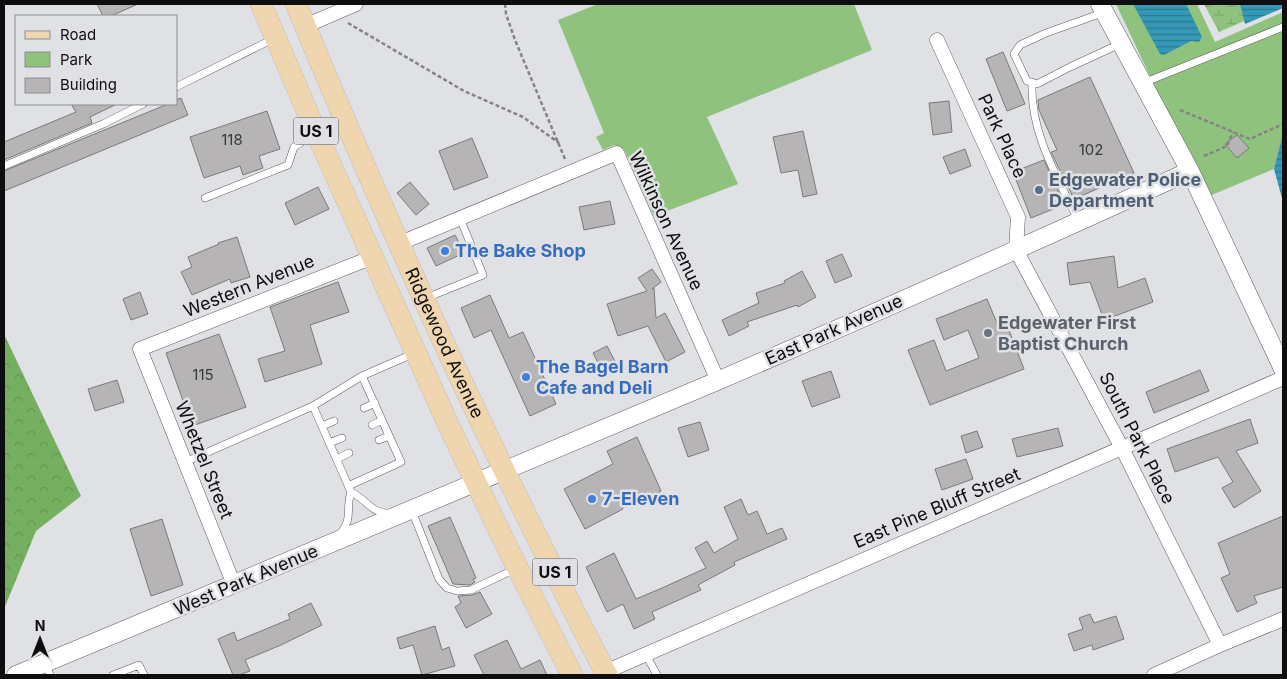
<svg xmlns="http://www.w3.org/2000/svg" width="1287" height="679" viewBox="0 0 1287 679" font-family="Inter,sans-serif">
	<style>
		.forest { fill: url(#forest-crowns) }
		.wetland { fill: url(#wetland-marsh) }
		.park { fill: #8fc37d }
		.water { fill: url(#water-rules) }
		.building { fill: #b6b4b5; stroke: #7b797a }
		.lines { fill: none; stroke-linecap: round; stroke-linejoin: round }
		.service-casing { stroke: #5b5c5e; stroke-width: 8 }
		.minor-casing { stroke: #5b5c5e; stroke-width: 15 }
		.tertiary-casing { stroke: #5b5c5e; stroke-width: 19 }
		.primary-casing { stroke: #bcbcbc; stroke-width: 22 }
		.path { stroke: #838486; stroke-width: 2.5; stroke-dasharray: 4 2.5; stroke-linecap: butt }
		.service { stroke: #fff; stroke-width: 7 }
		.minor { stroke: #fff; stroke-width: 14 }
		.tertiary { stroke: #fff; stroke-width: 18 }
		.primary { stroke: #f0d6ae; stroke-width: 21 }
		.service-dot { fill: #5c6f8a; stroke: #e0e1e4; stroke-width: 2 }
		.shop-dot { fill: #3f7fe0; stroke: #e0e1e4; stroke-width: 2 }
		.worship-dot { fill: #6b7280; stroke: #e0e1e4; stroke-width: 2 }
		.labels { text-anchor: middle; stroke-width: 5; stroke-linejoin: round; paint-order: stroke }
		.number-label { font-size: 15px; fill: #383838 }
		.shield { fill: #e0e1e4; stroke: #4d4d4f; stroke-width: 1 }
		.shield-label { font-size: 16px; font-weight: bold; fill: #0e0e0f }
		.street-label { font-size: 18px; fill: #0e0e0f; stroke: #e0e1e4 }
		.service-label { font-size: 18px; font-weight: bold; fill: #4e5e75; stroke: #e0e1e4; text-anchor: start }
		.shop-label { font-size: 18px; font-weight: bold; fill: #366cbe; stroke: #e0e1e4; text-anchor: start }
		.worship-label { font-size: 18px; font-weight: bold; fill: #5b616d; stroke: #e0e1e4; text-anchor: start }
	</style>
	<defs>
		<pattern id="forest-crowns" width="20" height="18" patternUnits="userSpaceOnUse" patternTransform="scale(1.25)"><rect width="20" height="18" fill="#75af60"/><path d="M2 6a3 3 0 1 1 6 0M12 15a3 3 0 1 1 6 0" fill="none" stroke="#649552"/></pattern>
		<pattern id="wetland-marsh" width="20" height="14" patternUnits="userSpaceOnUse" patternTransform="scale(1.25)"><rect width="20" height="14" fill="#8fc37d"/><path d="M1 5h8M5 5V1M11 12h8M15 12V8" fill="none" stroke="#7aa66b"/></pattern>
		<pattern id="water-rules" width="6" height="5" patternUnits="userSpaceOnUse" patternTransform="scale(1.25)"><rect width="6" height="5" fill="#3598b6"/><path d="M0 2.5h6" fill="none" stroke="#2b7a92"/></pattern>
	</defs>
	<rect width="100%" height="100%" fill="#e0e1e4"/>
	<!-- forest -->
	<path class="forest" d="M4,334L81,496L36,531L4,609Z"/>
	<!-- wetland -->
	<path class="wetland" d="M1204,4H1246L1251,18L1219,32Z"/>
	<!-- park -->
	<path class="park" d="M598,4H854L872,50L707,117L738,184L654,216L624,149L614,145L603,150L596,137L604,133L558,20Z
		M1116,4H1197L1215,42L1283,12V136L1282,137L1274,169L1207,197Z"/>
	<!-- water -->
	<path class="water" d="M1133,4H1186L1202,37L1199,42L1191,41L1164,55L1160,54Z
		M1240,4H1283V8L1245,24Z
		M1283,136V202L1274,169L1282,137Z"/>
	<!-- building -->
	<path class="building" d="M97,4H138L111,16H103Z
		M1003,52L1025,104L1007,111L986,59Z
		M1090,77L1134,173L1074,199L1051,152L1057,150L1039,110L1038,100Z
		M181,98L188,115L4,191V171L168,104H176V100Z
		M949,101L952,132L933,135L929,103Z
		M71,104H117L90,117L92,123L4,160V142L76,112Z
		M267,111L280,149L259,156L263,168L243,175L240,166L204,178L190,137Z
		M803,131L817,194L803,197L798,170L781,173L773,137Z
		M1237,135L1249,148L1237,158L1225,144Z
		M472,138L488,177L454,190L439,151Z
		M965,149L971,166L950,174L943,157Z
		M1044,160L1064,204L1061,205V206L1031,218L1013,172Z
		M410,182L429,204L416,215L397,193Z
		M318,187L329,209L295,225L285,203Z
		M610,201L615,224L584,230L579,207Z
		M455,235L464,253L436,266L427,248Z
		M237,237L250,277L231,283L230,279L192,295L181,272L192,267L188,257L219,244L218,243Z
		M842,254L852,276L835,283L826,261Z
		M1114,256L1118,288L1145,278L1153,302L1104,320L1090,282L1070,285L1067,263Z
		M652,269L661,282L652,289L654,288L656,318L665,313L685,352L666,362L648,326L618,336L607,304L647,291L638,278Z
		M802,271L816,297L798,307L797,305L747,322L749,326L729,336L722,320L759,303L756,293L785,283L784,281Z
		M338,282L349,312L310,325L322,364L265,382L258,359L285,351L270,307Z
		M140,292L148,314L131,320L123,299Z
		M490,295L509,338L523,332L556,404L530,416L491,330L474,338L461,308Z
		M987,299L999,328L1007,325L1024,369L930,405L908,350L934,340L946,371L979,358L968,330L944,340L936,319Z
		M219,334L246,407L192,426L166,353Z
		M607,346L618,367L604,374L593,353Z
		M1200,370L1209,391L1154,413L1146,392Z
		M831,371L840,397L812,407L802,381Z
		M117,380L124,402L95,411L88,389Z
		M1250,419L1258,443L1236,451L1261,491L1234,508L1222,488L1233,482L1218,457L1175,472L1167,449Z
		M700,422L709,450L688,457L678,428Z
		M1058,428L1063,446L1017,457L1012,439Z
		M977,431L983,447L966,453L961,436Z
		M637,437L661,491L622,508L623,509L585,529L564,489L613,464L607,451Z
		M966,459L973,479L942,490L935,469Z
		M741,499L748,515L757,511L767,534L782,528L787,539L734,562L735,565L698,585L701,590L652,612L655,619L634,629L623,604L607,612L586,567L614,553L636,599L662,588L706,568L695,548L707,541L714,553L738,539L724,507Z
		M1283,516V587L1254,596L1257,603L1237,612L1221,578L1230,574L1218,543Z
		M450,517L476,578L473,579L475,582L470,585L453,584L428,526Z
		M162,519L183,585L151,596L130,529Z
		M480,592L492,614L466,628L455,607L461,603L458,596L472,595Z
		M311,603L322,625L281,645L245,660L250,671L239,675H233L218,639L234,632L237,641L290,619L288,614Z
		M1090,614L1094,623L1116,616L1124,639L1093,650L1092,645L1074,651L1068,634L1083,629L1079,618Z
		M435,626L442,650L449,647L455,666L422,675L413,645L400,649L397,638Z
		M507,640L521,669L540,660L547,675H484L474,655Z"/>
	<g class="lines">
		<!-- service casing -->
		<g class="service-casing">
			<path id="service" d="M1105,12L1046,33L1020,45L1014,54L1027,81L1037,84L1070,67L1122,43
				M1032,82C1030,133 1057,176 1078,220
				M1143,83L1283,27
				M176,87L273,39
				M4,166L103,124L143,104
				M205,198L288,165L294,147L314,134
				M426,298L483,275L460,218
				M313,406L351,492C368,500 371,515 393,513
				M364,408L375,403
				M372,425L382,420
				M322,426L334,421
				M379,440L389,436
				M329,443L342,438
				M337,459L349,453
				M185,462L313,406L362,376L415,353
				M348,486L401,462L362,376
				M412,511L439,579L447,588L457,591L471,590L515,569
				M339,535C354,518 345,510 351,492
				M646,655L657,675
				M45,663L50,675
				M113,675L139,665L144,675"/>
		</g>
		<!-- minor casing -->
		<g class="minor-casing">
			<path id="minor" d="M305,26L356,4
				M937,40L1018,217L1016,250L1122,448L1220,645
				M398,244L617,153L718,381
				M234,585L140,349L373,257
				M605,672L1283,378
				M1154,675L1220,645L1283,619"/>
		</g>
		<!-- tertiary casing -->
		<g class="tertiary-casing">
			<path id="tertiary" d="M1100,4L1190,171L1283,369
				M16,675C249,578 482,482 715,382C874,314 1032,243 1190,171"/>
		</g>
		<!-- primary casing -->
		<g class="primary-casing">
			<g id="primary">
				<path d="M261,4L316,132L448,424L506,545L572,675"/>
				<path id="s1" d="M296,4C374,192 457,379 549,561C568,599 587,638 607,675"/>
			</g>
		</g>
		<!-- path -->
		<path class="path" d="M505,4L506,14L515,40L565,159
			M348,23L464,91L523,117L559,143
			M1180,110L1250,139L1283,124
			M1204,156L1227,146L1233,132"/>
		<!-- service -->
		<use href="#service" class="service"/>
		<!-- minor -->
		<use href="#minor" class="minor"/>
		<!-- tertiary -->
		<use href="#tertiary" class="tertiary"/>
		<!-- primary -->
		<use href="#primary" class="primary"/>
	</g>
	<!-- markers -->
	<circle class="service-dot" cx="1039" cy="190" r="5"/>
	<g class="shop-dot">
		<circle cx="445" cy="251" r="5"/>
		<circle cx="526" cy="377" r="5"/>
		<circle cx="592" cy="499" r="5"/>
	</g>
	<circle class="worship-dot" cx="988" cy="333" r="5"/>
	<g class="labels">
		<!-- number labels -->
		<g class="number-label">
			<text x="232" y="145">118</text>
			<text x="1091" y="155">102</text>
			<text x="203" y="380">115</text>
		</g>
		<!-- shield labels -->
		<g class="shield">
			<rect x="293.5" y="117.5" width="45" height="27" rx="4"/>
			<rect x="532.5" y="558.5" width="45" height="27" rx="4"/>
		</g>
		<g class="shield-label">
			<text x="316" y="137">US 1</text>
			<text x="555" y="578">US 1</text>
		</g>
		<!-- street labels -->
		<g class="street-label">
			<text transform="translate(1002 136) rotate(65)" y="6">Park Place</text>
			<text transform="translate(666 221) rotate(65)" y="6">Wilkinson Avenue</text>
			<text transform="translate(249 286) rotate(-22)" y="6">Western Avenue</text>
			<text transform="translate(834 330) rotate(-24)" y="6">East Park Avenue</text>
			<text dy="6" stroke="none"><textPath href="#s1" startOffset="370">Ridgewood Avenue</textPath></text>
			<text transform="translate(1137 438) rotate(63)" y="6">South Park Place</text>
			<text transform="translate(204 460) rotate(68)" y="6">Whetzel Street</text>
			<text transform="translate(937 508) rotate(-23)" y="6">East Pine Bluff Street</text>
			<text transform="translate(246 580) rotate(-23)" y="6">West Park Avenue</text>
		</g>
		<!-- service labels -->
		<g class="service-label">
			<text x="1049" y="186">Edgewater Police<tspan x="1049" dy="21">Department</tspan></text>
		</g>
		<!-- shop labels -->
		<g class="shop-label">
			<text x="455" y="257">The Bake Shop</text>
			<text x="536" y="373">The Bagel Barn<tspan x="536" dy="21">Cafe and Deli</tspan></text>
			<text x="602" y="505">7-Eleven</text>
		</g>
		<!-- worship labels -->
		<g class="worship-label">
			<text x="998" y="329">Edgewater First<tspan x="998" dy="21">Baptist Church</tspan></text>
		</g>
	</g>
	<!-- border -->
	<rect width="1287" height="679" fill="none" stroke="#0e0e0f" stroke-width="10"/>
	<!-- legend -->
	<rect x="15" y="15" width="162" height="90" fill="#e0e1e4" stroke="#8c8d8f"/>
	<rect x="25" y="31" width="25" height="8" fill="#f0d6ae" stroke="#8c8d8f"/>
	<text x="60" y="40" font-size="15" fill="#0e0e0f">Road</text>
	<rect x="25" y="52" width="25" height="15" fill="#8fc37d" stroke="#8c8d8f"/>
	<text x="60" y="65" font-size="15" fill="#0e0e0f">Park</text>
	<rect x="25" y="78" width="25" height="15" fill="#b6b4b5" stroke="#8c8d8f"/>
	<text x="60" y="90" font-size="15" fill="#0e0e0f">Building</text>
	<!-- north arrow -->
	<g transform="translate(40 639)" stroke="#e0e1e4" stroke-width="4" paint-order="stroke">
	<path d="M0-4L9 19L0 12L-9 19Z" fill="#0e0e0f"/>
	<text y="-8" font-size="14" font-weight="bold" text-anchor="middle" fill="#0e0e0f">N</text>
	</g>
</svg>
